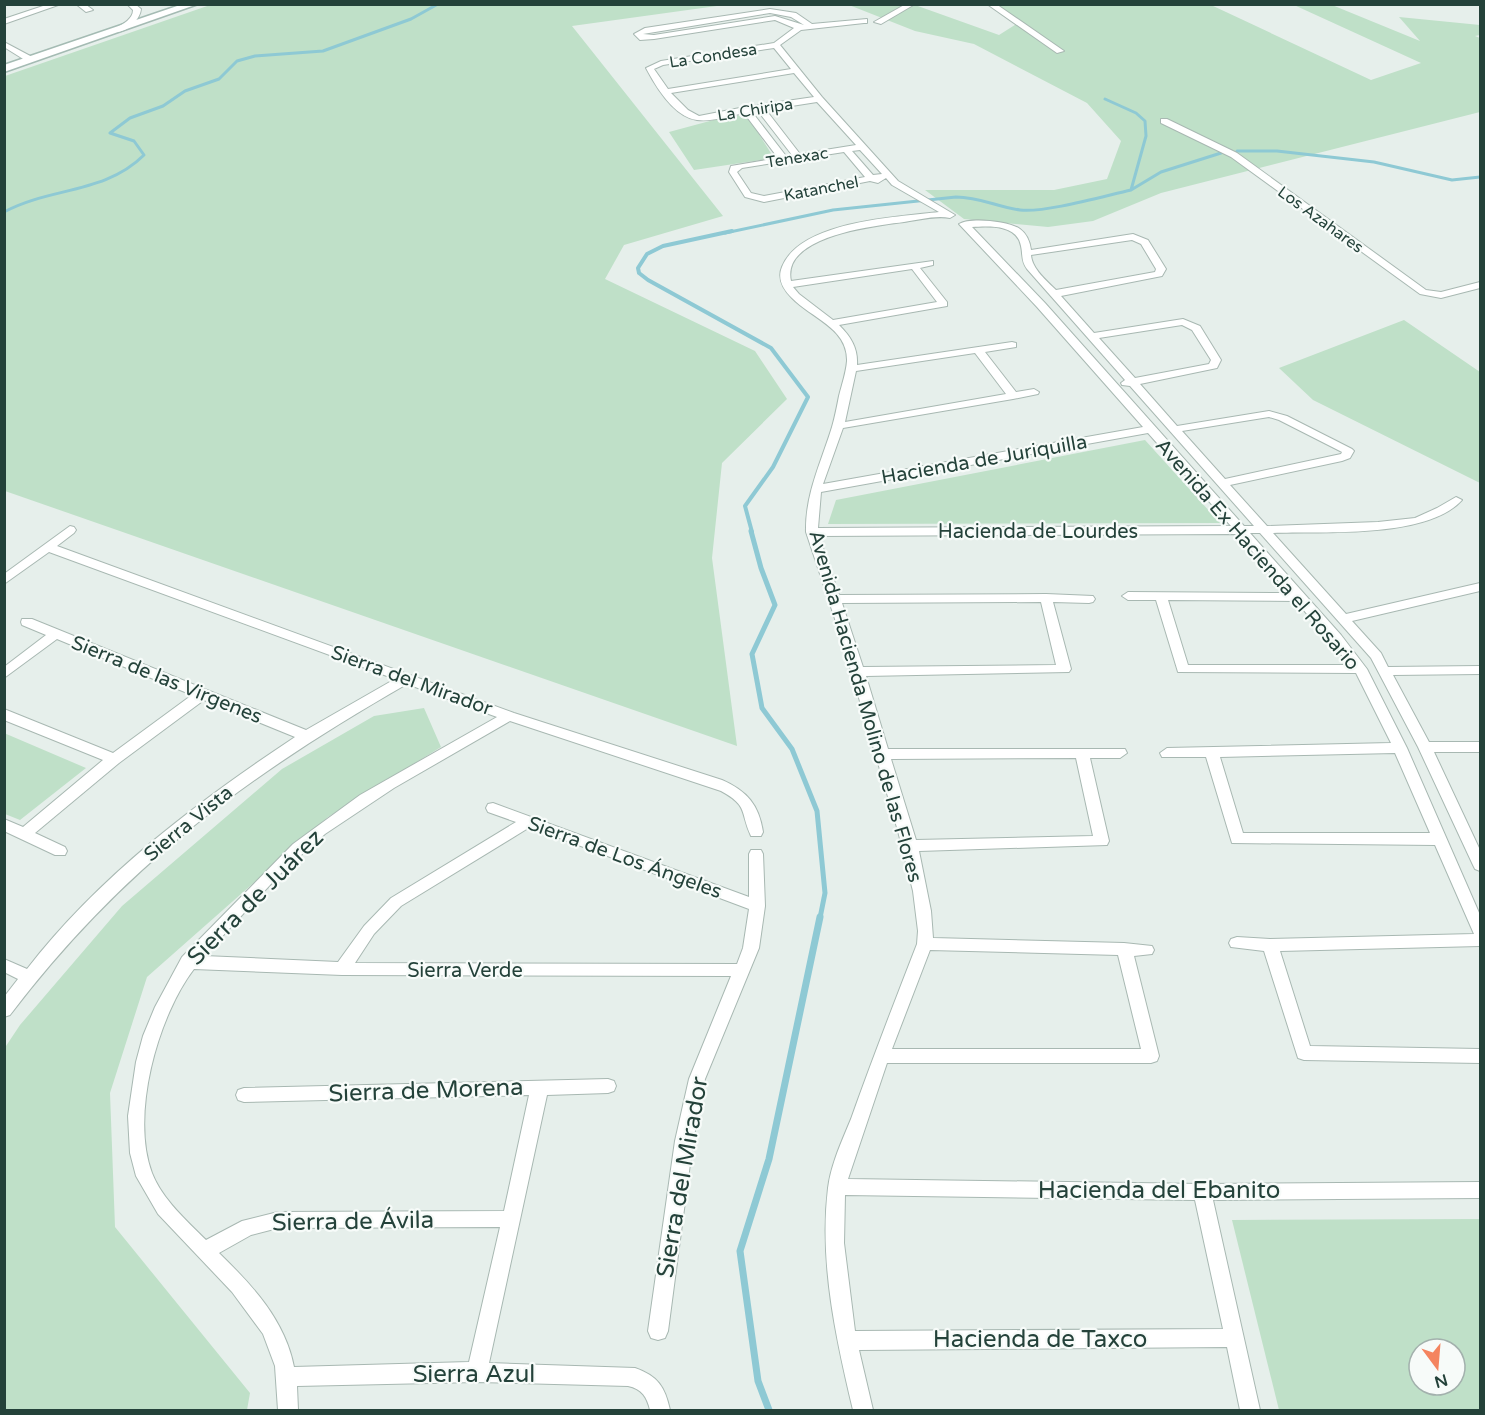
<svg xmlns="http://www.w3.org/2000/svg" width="1485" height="1415" viewBox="0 0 1485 1415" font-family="'Varela Round',sans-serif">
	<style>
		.green { fill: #bfe0c8; fill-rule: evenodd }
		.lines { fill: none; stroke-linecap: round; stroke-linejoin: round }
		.stream-far3 { stroke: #8ec9d4; stroke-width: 3 }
		.stream-far2 { stroke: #8ec9d4; stroke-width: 4 }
		.stream-far1 { stroke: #8ec9d4; stroke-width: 5 }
		.stream { stroke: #8ec9d4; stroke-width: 7 }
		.street-casing { stroke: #a8b8b2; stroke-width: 2 }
		.secondary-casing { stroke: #a4bbb3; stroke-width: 3 }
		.street { fill: #fff; fill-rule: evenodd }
		.secondary { fill: #fff; fill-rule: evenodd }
		.labels { text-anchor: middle; stroke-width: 4.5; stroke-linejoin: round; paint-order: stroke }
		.far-street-label { font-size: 16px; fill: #24423a; stroke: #f7fbf9 }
		.street-label { font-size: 20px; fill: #24423a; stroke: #f7fbf9 }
		.near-street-label { font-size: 24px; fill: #24423a; stroke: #f7fbf9 }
	</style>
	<rect width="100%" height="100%" fill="#e6efeb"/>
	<!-- green -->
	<path class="green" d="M213,4L724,5L572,26L723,216L624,245L605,279L755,351L787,399L722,463L712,558L737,746L5,491V76Z
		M849,5H915L999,35L1021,21L995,5H1211L1371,80L1421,63L1294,5H1332L1420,41L1399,17L1480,25V35L1475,36L1480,38V112L1161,193L1093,221L1048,227L964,219L925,190H1054L1107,179L1121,141L1087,103L974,44L915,31Z
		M732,115L748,117L774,158L694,170L669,132Z
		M1404,320L1480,372V483L1313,400L1279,368Z
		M1145,440L1220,523L828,524L836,500Z
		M424,708L441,747L328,817L147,977L110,1093L115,1227L250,1393L247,1410H5L4,1049L20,1025L122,906L282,769L374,716Z
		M4,733L86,768L20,820L5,814Z
		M1480,1219V1410H1279L1232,1220ZM1419,1349H1455V1385H1419Z"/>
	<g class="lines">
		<!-- stream-far3 -->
		<path class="stream-far3" d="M1237,151H1277L1374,162L1452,180L1480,177
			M1131,190L1161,172L1221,153
			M4,212C50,187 105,194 144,155L134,141L110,133L130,118L163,106L185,91L219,79L237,61L255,56L323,51L411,19L438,4
			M725,233L833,210L956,197C980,197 997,207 1020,210C1045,213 1104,196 1131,190L1146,136L1145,121L1136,113L1105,99"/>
		<!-- stream-far2 -->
		<path class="stream-far2" d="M732,231L663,246L647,254L638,268L639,273L648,280L771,348L808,397L773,467L745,506L752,532"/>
		<!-- stream-far1 -->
		<path class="stream-far1" d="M751,531L761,568L775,605L752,654L762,708L792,749L817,811L825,893L820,918"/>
		<!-- stream -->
		<path class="stream" d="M769,1410L758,1381L740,1251L769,1159L820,917"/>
		<!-- street casing -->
		<g class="street-casing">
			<path id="street" d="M49,4H61L4,24V19Z
				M76,4H85L93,10L86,12Z
				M127,4H135L141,9C140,20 127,32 116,32V28C123,24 133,19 133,10Z
				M906,4H915L881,24L874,22Z
				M987,4H996L1064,51L1057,53Z
				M770,9L796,13L812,24L867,19V23H864L801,30L780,45L822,97L898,181L955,215L950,218C936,215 918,220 904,222C874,226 781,236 791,281L933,261V265L920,268L947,302V306L839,325C851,337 858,348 857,365L1012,342L1016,343V347L985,352L1016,392L1034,389L1039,392L1038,394L1013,399L843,428L823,484L1143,427L1037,307L959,224C970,217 1009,221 1020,229C1027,234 1030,242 1031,250L1133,234L1148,240L1166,269L1162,276L1061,296L1094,333L1183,319L1200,326L1221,360L1217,368L1140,384L1177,426L1269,411L1287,416L1352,449L1354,451L1350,458L1342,461L1230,485L1267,526L1378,522L1415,518L1437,508L1456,497L1462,500C1427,539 1323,531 1273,533L1346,614L1480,583V591L1352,621L1381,653L1388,667L1480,666V674L1393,675L1429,742H1480V752H1434L1480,850V871L1475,869L1473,865L1418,747L1371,658L1260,533H1250L1341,635L1367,669L1407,748L1480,915V946L1280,951L1310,1046L1480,1049V1063L1304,1060L1298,1058L1264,951L1231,947L1229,943L1231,939L1237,937L1270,939L1474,934L1435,845L1232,843L1206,757H1162L1160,753L1167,748L1391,743L1356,673L1178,672L1156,600H1128L1122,596L1128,592L1289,593L1237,534L819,536L839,595L1046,594L1093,596L1095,599L1093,602L1089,603L1053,602L1071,669L1069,672L866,676L888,749H1125L1127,753L1120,758H1090L1109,841L1107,845L919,851L931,911L933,938L1124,943L1152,946L1154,950L1152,954L1134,956L1159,1056L1157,1061L1151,1063H887L848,1179L1202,1184L1480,1182V1198L1213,1200L1260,1410H1240L1227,1347L859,1350L873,1410H853C836,1339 819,1262 828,1188C831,1164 842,1141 851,1119C872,1060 894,1003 917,944L918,931L913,891L898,831L842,640L806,532C805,494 821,463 832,427C835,417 837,406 839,396C842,384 846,373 847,361C848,328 811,318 792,298C783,289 777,279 782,267C800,221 897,217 939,212L892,185L886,178L878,183L870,181L764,202L745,197L729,172L731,166L778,158L744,113C730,116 712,122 697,120C674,117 656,87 646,68L661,61L774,43L794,28L775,20L654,39L640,40L634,34L645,28ZM770,13L791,17L804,25L775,16L654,35L643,34ZM774,48L791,69L668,89L654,69L663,65ZM794,73L814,97L745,107L699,116L688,110L671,93ZM817,102L856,145L800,154L766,110ZM758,111L792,155L786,156L752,112ZM860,150L882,174L873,175L852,151ZM844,152L865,177L764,196L751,193L737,172L742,168ZM972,227C989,226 1017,224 1021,246C1023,255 1021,261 1027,269L1125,380L1121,383L1122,385L1130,386L1254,526H1244L1045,303ZM1132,240L1141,244L1156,269L1155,272L1056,290C1047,281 1032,269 1031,255ZM912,269L937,302L833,320L799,294L793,287ZM1182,325L1192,330L1211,360L1209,364L1135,378L1099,338ZM975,353L1006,394L845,422L856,371ZM1269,417L1279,420L1342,452L1341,454L1225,479L1182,431ZM1148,433L1231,526L818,528L821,492ZM1168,600L1296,601L1350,665H1188ZM1041,602L1056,665L863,667L842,603ZM1395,753L1430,833H1243L1220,757ZM1076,758L1093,836L916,840L891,759ZM930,950L1118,955L1141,1049H892ZM845,1195L1195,1200L1223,1329L855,1331L844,1243Z
				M4,42L34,58L35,60L28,62L4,47Z
				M1161,119H1167L1237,153L1426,290L1441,292L1480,282V288L1441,298L1420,294L1231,157L1161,123Z
				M70,526L74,527L76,530L74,533L57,546L514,713L722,780C747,791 759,805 763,832L761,836H751C740,813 749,806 721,791L510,721L394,788L325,834L283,871L204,956L338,962L364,926L391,898L516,822L488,812L486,808L488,804L493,803L749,897V854L751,850H761L763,854L765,906L759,948L705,1079L693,1141L668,1331L665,1338L658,1340L651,1338L648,1331L675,1141L689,1079L731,976L342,975L194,969C158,1016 130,1115 152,1173C162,1199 187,1221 206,1240L242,1221L278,1212L504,1211L529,1095L244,1102L238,1100L236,1095L238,1090L244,1088L608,1079L614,1081L616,1086L614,1091L608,1093L547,1095L489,1363L635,1368C658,1376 665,1387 670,1410H650C647,1397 642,1389 628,1386L477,1382L297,1386L298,1410H278L275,1366L263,1334L232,1292L158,1214L136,1176L130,1153L128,1116L136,1062L143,1036L155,1007L182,957L293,844L360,795L497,717L407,684C248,775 122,867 10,1015L4,1017V997L18,979L4,972V959L27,969C100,875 197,802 295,737L204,700L119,763L35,833L65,847L67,851L65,855H55L4,831V819L23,827L103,760L4,720V709L113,753L192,695L57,639L4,678V667L46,635L22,625L21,622L22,619H32L306,730L395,679L49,552L4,584V574ZM530,827L749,909L743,948L737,964L355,963L374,934L401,906ZM500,1227L469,1362L294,1367C285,1320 252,1285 219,1253L251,1235L278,1228Z"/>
		</g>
		<!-- secondary casing -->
		<g class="secondary-casing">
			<path id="secondary" d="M183,4H198L4,72V65Z"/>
		</g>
		<!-- street -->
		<use href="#street" class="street"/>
		<!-- secondary -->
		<use href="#secondary" class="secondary"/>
	</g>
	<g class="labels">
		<!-- far-street labels -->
		<g class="far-street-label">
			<text transform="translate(713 55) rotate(-9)" y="6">La Condesa</text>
			<text transform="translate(755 109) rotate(-9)" y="6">La Chiripa</text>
			<text transform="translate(797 157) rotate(-9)" y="6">Tenexac</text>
			<text transform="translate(821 188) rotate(-11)" y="6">Katanchel</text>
			<text transform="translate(1321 219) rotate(36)" y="6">Los Azahares</text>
		</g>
		<!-- street labels -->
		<g class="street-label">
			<text transform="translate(984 459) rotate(-10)" y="7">Hacienda de Juriquilla</text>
			<text x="1038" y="538">Hacienda de Lourdes</text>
			<text transform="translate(1258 554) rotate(49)" y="7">Avenida Ex Hacienda el Rosario</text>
			<text transform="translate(167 679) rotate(22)" y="7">Sierra de las Virgenes</text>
			<text transform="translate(412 680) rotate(20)" y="7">Sierra del Mirador</text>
			<text transform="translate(866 706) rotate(74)" y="7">Avenida Hacienda Molino de las Flores</text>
			<text transform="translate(188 823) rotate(-39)" y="7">Sierra Vista</text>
			<text transform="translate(625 857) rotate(20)" y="7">Sierra de Los Ángeles</text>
			<text x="465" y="977">Sierra Verde</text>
		</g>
		<!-- near-street labels -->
		<g class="near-street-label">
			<text transform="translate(255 897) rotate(-45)" y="8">Sierra de Juárez</text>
			<text transform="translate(426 1090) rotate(-2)" y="8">Sierra de Morena</text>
			<text transform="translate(682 1177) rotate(-80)" y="8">Sierra del Mirador</text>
			<text x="1159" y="1198">Hacienda del Ebanito</text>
			<text transform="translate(353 1221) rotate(-1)" y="8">Sierra de Ávila</text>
			<text x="1040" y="1347">Hacienda de Taxco</text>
			<text x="474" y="1382">Sierra Azul</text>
		</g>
	</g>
	<!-- border -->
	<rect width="1485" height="1415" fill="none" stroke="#24423a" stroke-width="12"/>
	<!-- north arrow -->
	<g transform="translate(1437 1367) rotate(164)"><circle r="28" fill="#f7fbf9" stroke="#a3b1ad" stroke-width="1.5"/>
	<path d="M0-4.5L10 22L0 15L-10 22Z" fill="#f4845f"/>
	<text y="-9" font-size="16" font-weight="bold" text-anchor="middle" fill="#24423a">N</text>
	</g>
</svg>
